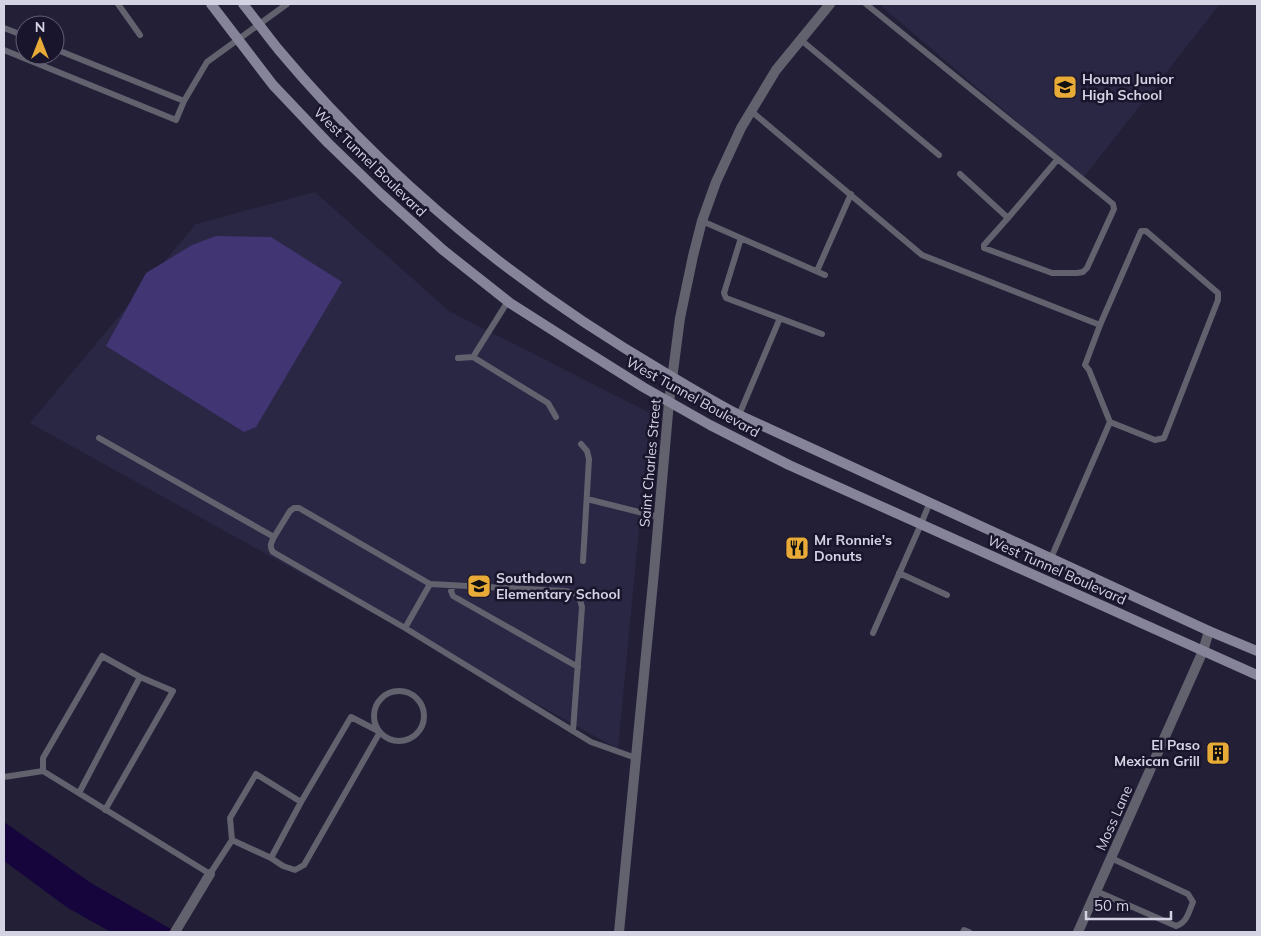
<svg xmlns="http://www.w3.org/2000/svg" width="1261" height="936" viewBox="0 0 1261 936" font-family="Mulish,sans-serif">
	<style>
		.built { fill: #2a2744 }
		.green { fill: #413673 }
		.water { fill: #16043c }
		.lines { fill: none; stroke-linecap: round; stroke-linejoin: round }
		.service { stroke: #62616e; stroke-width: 6 }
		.minor { stroke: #62616e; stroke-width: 10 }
		.tertiary { stroke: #62616e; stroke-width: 10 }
		.secondary { stroke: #858498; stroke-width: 10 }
		.labels { text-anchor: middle; stroke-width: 5; stroke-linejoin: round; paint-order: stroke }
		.poi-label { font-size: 14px; font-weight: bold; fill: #d4d3e3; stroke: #19152c; text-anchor: start }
		.street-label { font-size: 14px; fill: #d4d3e3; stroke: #19152c }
	</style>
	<rect width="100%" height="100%" fill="#221f37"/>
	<!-- built -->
	<path class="built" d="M879,4H1220L1083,178Z
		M315,192L449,311L650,413L618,749L30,423L196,224Z"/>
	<!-- green -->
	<path class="green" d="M216,236L271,237L342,282L256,427L244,432L106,346L146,273L192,245Z"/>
	<!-- water -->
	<path class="water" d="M4,822L91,883L176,932H111L68,908L4,861Z"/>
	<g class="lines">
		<!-- service -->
		<path class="service" d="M118,4L140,35
			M866,4L1102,195L1113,204L1114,209L1087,268L1083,272L1077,273H1052L984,248V245L1008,218L1057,160
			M4,28L25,36
			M801,40L939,155
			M55,49L184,101
			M4,50L176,120L184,101L207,62L287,4
			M751,111L922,255L1100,325
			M960,174L1008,218
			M702,221L825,275
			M1141,231H1146L1218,293V300L1164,438L1155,440L1110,422L1089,370L1085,365L1100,325Z
			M741,238L724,293L726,298L822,334
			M817,271L851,194
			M508,301L473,357L548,403L556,417
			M458,358L473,357
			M739,415L780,318
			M99,438L274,537C271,543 269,546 273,552L405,628L591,742L636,758
			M581,444L587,451L589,459L583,561
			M587,499L659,517
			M274,537L290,511L294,508H299L430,584
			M1051,558L1110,422
			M899,573L947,595
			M453,586L451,591L453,596L578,667
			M405,628L430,584L565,591C578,593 579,595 582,607L573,731
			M873,633L921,524L930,502
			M374 716a25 25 0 1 1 50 0a25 25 0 1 1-50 0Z
			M4,777L43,771
			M79,793L140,677L102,656L43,758V771L210,874L232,840L230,818L256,774L301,802L271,858L232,840
			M105,810L173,691L140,677
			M271,858L283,866L295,870L304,865L380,732L351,717L301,802
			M1096,891L1176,926C1187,923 1189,911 1193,902L1188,894L1111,858
			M963,932L964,930L969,932"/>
		<!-- minor -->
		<path class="minor" d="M175,932L210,874
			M1078,932L1203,651L1209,631"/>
		<!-- tertiary -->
		<path class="tertiary" d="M619,932L654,572L669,402L680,318L693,256L702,221L716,182L741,128L776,70L830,4"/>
		<!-- secondary -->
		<path class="secondary" d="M211,4L273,85L328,143L381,194L443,250L510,303L576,345L643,387L710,425L789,465L1257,675
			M243,4C255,19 266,34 278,49C386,178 518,287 664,372C689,387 714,402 739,415L1209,631L1257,651"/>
	</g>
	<!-- icons -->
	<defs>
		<g id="school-square" transform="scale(1.25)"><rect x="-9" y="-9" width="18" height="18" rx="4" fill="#e9ab38" stroke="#19152c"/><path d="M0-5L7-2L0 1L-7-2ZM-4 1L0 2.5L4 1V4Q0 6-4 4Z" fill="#111"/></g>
		<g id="restaurant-square" transform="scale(1.25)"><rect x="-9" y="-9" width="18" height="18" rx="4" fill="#e9ab38" stroke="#19152c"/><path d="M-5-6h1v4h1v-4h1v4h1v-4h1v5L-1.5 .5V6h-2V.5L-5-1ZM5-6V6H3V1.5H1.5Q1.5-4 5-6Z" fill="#111"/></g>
		<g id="building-square" transform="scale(1.25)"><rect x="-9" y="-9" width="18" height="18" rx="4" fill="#e9ab38" stroke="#19152c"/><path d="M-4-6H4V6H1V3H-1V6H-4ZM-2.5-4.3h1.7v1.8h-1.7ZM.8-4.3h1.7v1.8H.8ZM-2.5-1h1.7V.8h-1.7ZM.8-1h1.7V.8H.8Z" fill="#111"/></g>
	</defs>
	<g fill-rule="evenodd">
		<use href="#school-square" x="1065" y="87"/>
		<use href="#restaurant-square" x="797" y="548"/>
		<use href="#school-square" x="479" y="586"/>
		<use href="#building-square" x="1218" y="753"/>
	</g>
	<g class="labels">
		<!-- poi labels -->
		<g class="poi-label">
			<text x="1082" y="84">Houma Junior<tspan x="1082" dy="16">High School</tspan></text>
			<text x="814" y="545">Mr Ronnie's<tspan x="814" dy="16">Donuts</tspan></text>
			<text x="496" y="583">Southdown<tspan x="496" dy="16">Elementary School</tspan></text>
			<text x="1200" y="750" text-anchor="end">El Paso<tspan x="1200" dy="16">Mexican Grill</tspan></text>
		</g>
		<!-- street labels -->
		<g class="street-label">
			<text transform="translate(370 162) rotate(44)" y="5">West Tunnel Boulevard</text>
			<text transform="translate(693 397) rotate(29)" y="5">West Tunnel Boulevard</text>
			<text transform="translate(650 463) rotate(-85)" y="5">Saint Charles Street</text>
			<text transform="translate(1057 570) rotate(24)" y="5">West Tunnel Boulevard</text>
			<text transform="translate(1114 818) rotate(-66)" y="5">Moss Lane</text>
		</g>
	</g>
	<!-- border -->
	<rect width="1261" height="936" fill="none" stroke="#d4d3e3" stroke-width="10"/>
	<!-- north arrow -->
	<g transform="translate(40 40)"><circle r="24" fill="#19152c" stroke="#646175"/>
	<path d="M0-4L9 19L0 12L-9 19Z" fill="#e9ab38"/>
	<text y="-8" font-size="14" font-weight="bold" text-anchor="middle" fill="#d4d3e3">N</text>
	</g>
	<!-- scale -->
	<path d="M1086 911v8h85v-8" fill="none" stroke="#d4d3e3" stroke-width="2.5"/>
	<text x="1094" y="911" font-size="15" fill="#d4d3e3" stroke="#19152c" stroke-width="4" paint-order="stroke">50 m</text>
</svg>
